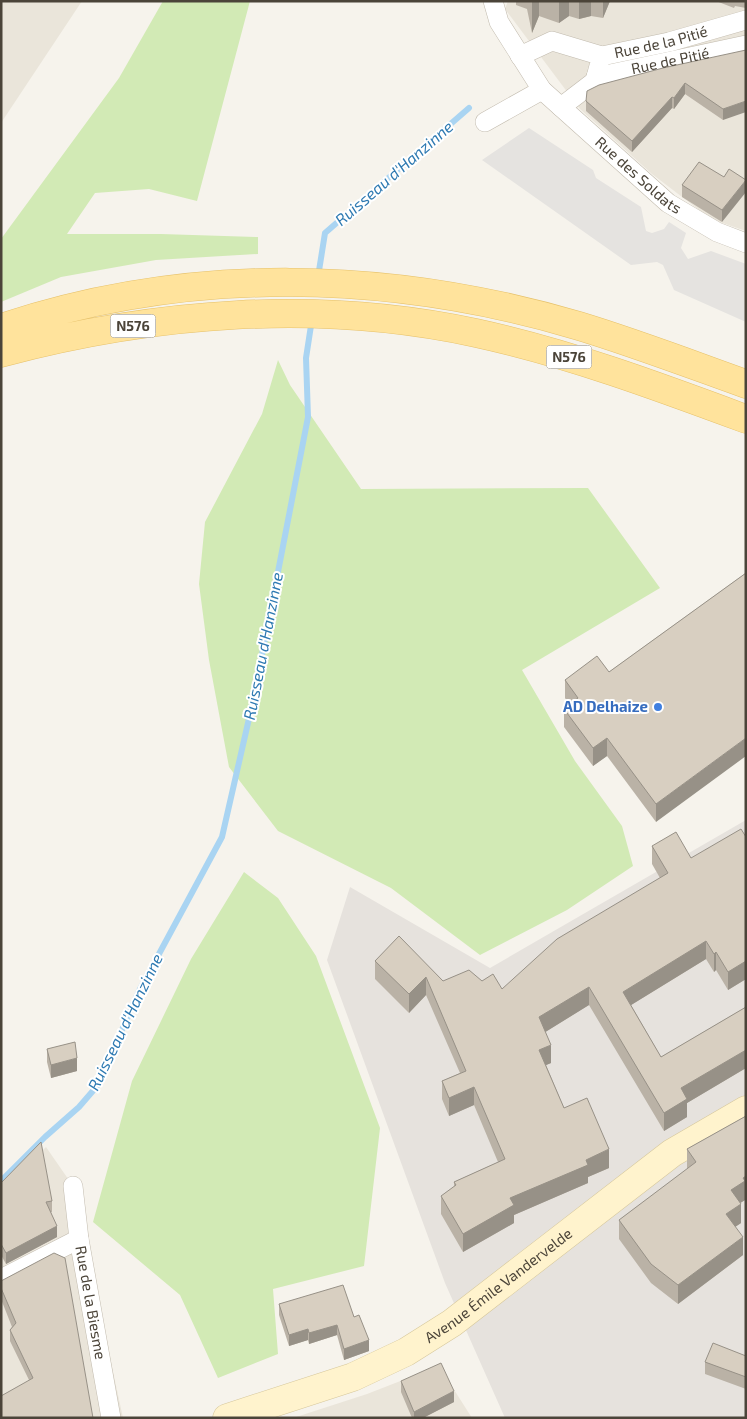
<svg xmlns="http://www.w3.org/2000/svg" width="747" height="1419" viewBox="0 0 747 1419" font-family="'Exo 2',sans-serif">
	<style>
		.residential { fill: #eae5da }
		.industrial { fill: #e6e2dd }
		.green { fill: #d2eab5 }
		.parking { fill: #e5e3e0 }
		.lines { fill: none; stroke-linecap: round; stroke-linejoin: round }
		.stream { stroke: #a9d4f2; stroke-width: 6 }
		.street-casing { stroke: #c2bbae; stroke-width: 20 }
		.secondary-casing { stroke: #d6c79b; stroke-width: 29 }
		.primary-casing { stroke: #e6c16a; stroke-width: 29 }
		.street { stroke: #fff; stroke-width: 19 }
		.secondary { stroke: #fff3cd; stroke-width: 28 }
		.primary { stroke: #ffe39c; stroke-width: 28 }
		.wall { fill: #bab2a6 }
		.shaded-wall { fill: #979187 }
		.building { fill: #d8cfc1; stroke: #979187 }
		.shop-dot { fill: #3f7fe0; stroke: #fff; stroke-width: 2 }
		.labels { text-anchor: middle; stroke-width: 4; stroke-linejoin: round; paint-order: stroke }
		.shield { fill: #fff; stroke: #817c74; stroke-width: 1 }
		.shield-label { font-size: 14px; font-weight: bold; fill: #4b4439 }
		.street-label { font-size: 15px; fill: #4b4439; stroke: #fff }
		.shop-label { font-size: 15px; font-weight: bold; fill: #366cbe; stroke: #fff; text-anchor: end }
		.water-label { font-size: 16px; font-style: italic; fill: #2e7ab2; stroke: #fff }
	</style>
	<rect width="100%" height="100%" fill="#f6f3ec"/>
	<!-- residential -->
	<path class="residential" d="M1,1H82L1,123Z
		M508,1H746V231L711,219L652,174L580,109L505,9Z
		M46,1147L73,1186L123,1418H1V1191Z
		M439,1366L472,1418H293L367,1394Z"/>
	<!-- industrial -->
	<path class="industrial" d="M746,820V1418H505L445,1283L327,960L350,887L490,968Z"/>
	<!-- green -->
	<path class="green" d="M163,1H250L197,201L149,189L95,193L67,234H161L258,237V254L156,260L61,277L1,302V239L119,78Z
		M278,360L290,385L361,489L588,488L660,588L522,670L575,761L622,826L633,866L567,910L480,955L391,888L278,831L229,767L209,660L199,584L205,522L262,414Z
		M244,872L278,898L316,956L380,1128L364,1266L273,1289L278,1354L218,1378L180,1295L93,1222L132,1081L191,959Z"/>
	<!-- parking -->
	<path class="parking" d="M529,128L593,170L596,178L641,207L646,231L652,233L664,229L669,222L686,233L681,248L688,259L711,251L746,264V322L674,290L663,265L657,262L631,265L482,160Z"/>
	<g class="lines">
		<!-- stream -->
		<path class="stream" d="M318,277L325,233L469,108
			M1,1181L45,1137L79,1107L98,1085L139,991L222,837L253,701L308,417L306,358L312,319"/>
		<!-- street casing -->
		<g class="street-casing">
			<g id="street">
				<path id="s1" d="M493,1L499,22L542,90L668,203L717,232L746,243"/>
				<path id="s2" d="M520,56L552,41L602,56L669,42L746,20"/>
				<path id="s3" d="M596,77L746,45"/>
				<path d="M561,107L595,81L599,66"/>
				<path d="M485,122L542,90"/>
				<path id="s4" d="M73,1186L79,1239L111,1418"/>
				<path d="M1,1279L79,1239"/>
			</g>
		</g>
		<!-- secondary casing -->
		<g class="secondary-casing">
			<g id="secondary">
				<path id="s5" d="M227,1418L353,1377L406,1352L452,1323L672,1153L746,1110"/>
			</g>
		</g>
		<!-- primary casing -->
		<g class="primary-casing">
			<path id="primary" d="M1,328C189,265 390,270 579,326C635,343 690,364 746,384
				M1,353C155,312 319,299 476,333C568,353 657,386 746,419"/>
		</g>
		<!-- street -->
		<use href="#street" class="street"/>
		<!-- secondary -->
		<use href="#secondary" class="secondary"/>
		<!-- primary -->
		<use href="#primary" class="primary"/>
	</g>
	<!-- wall -->
	<path class="wall" d="M516,1H610L603,18L591,16L579,19L569,16L559,23L539,16L532,33L527,9L516,5Z
		M716,1H746V8L735,6L734,8Z
		M746,50L723,120L685,94L674,109L672,108L632,152L586,111V101Z
		M724,177L722,222L682,197V185Z
		M746,573L656,822L607,756L593,766L564,727V709L569,705L565,698V680L609,672Z
		M746,837V979L728,990L716,970L714,972L706,959L631,1005L661,1057L746,1007V1068L687,1103V1117L664,1131L589,1005L545,1032L551,1063L546,1065L564,1108L609,1168L588,1177V1183L514,1215V1223L463,1252L441,1214V1196L454,1187V1182L498,1162L474,1105L449,1116L442,1099V1081L460,1073L426,995L409,1013L375,979V961L443,981H482L502,989L660,878L652,864V846L691,858Z
		M47,1049L77,1071L51,1078L47,1062Z
		M746,1116V1195H745V1200L740,1203L741,1223L735,1227L743,1255L678,1304L651,1283L619,1239V1220L688,1169L687,1168V1149Z
		M1,1183L52,1201V1212H51L57,1237L6,1264L1,1255Z
		M1,1281L93,1418L29,1380L10,1341V1330L12,1327L1,1299Z
		M279,1304L354,1317L369,1351L344,1360L337,1335L309,1344L308,1340L289,1346L279,1315Z
		M746,1356V1389L705,1374V1362Z
		M401,1381L454,1402L423,1418H412L401,1392Z"/>
	<!-- shaded-wall -->
	<path class="shaded-wall" d="M532,1H539V16L532,33Z
		M559,1H569V16L559,23Z
		M579,1H591V16L579,19Z
		M603,1H610L603,18Z
		M685,83V94L674,109V98Z
		M672,97V108L632,152V141Z
		M746,101V112L723,120V109Z
		M746,180V192L722,222V210Z
		M607,738V756L593,766V748Z
		M746,738V756L656,822V804Z
		M706,941V959L623,1010V992Z
		M716,952V970L714,972V954Z
		M746,961V979L728,990V972Z
		M426,977V995L409,1013V994Z
		M589,987V1005L539,1036V1017Z
		M551,1045V1063L539,1068V1050Z
		M746,1050V1068L687,1103V1117L664,1131V1113L681,1088Z
		M77,1058V1071L51,1078V1065Z
		M474,1087V1105L449,1116V1098Z
		M609,1149V1168L588,1177V1183L514,1215V1223L463,1252V1234L510,1198L586,1160Z
		M746,1176V1195H745V1200L731,1209V1190L743,1178Z
		M741,1204V1223L726,1233V1214Z
		M57,1226V1237L6,1264V1253Z
		M743,1237V1255L678,1304V1285Z
		M337,1325V1335L309,1344V1333Z
		M308,1329V1340L289,1346V1335Z
		M369,1340V1351L344,1360V1349Z
		M454,1391V1402L423,1418H414V1412Z"/>
	<!-- building -->
	<path class="building" d="M746,50V101L723,109L685,83L674,98L672,97L632,141L586,101L587,91L599,85L663,68Z
		M699,162L724,177L729,169L746,180L722,210L682,185Z
		M746,573V738L656,804L607,738L593,748L564,709L578,698L565,680L597,656L609,672Z
		M741,829L746,837V961L728,972L716,952L714,954L706,941L623,992L661,1057L746,1007V1050L681,1088L687,1099L664,1113L589,987L539,1017L551,1045L539,1050L564,1108L587,1098L609,1149L586,1160L588,1165L510,1198L514,1205L463,1234L441,1196L456,1185L454,1182L505,1159L474,1087L449,1098L442,1081L466,1071L426,977L409,994L375,961L399,936L443,981L469,970L482,981L493,974L502,989L557,939L668,873L652,846L676,832L691,858Z
		M75,1042L77,1058L51,1065L47,1049Z
		M746,1116V1176L743,1178L745,1181L731,1190L741,1204L726,1214L743,1237L678,1285L651,1264L619,1220L696,1162L687,1149Z
		M41,1142L52,1201L46,1202L57,1226L6,1253L1,1244V1183Z
		M54,1253L65,1258L93,1418H1V1396L33,1378L10,1330L16,1323L1,1288V1281Z
		M343,1285L354,1317L359,1315L369,1340L344,1349L337,1325L309,1333L308,1329L289,1335L279,1304Z
		M713,1343L746,1356V1377L705,1362Z
		M441,1363L454,1391L414,1412L401,1381Z"/>
	<!-- markers -->
	<circle class="shop-dot" cx="658" cy="707" r="5"/>
	<g class="labels">
		<!-- shield labels -->
		<g class="shield">
			<rect x="110.5" y="314.5" width="45" height="23" rx="4"/>
			<rect x="546.5" y="345.5" width="45" height="23" rx="4"/>
		</g>
		<g class="shield-label">
			<text x="133" y="331">N576</text>
			<text x="569" y="362">N576</text>
		</g>
		<!-- street labels -->
		<g class="street-label">
			<text dy="5" stroke="none"><textPath href="#s2" startOffset="148">Rue de la Pitié</textPath></text>
			<text dy="5" stroke="none"><textPath href="#s3" startOffset="76">Rue de Pitié</textPath></text>
			<text dy="5" stroke="none"><textPath href="#s1" startOffset="231">Rue des Soldats</textPath></text>
			<text dy="5" stroke="none"><textPath href="#s5" startOffset="305">Avenue Émile Vandervelde</textPath></text>
			<text dy="5" stroke="none"><textPath href="#s4" startOffset="118">Rue de la Biesme</textPath></text>
		</g>
		<!-- shop labels -->
		<g class="shop-label">
			<text x="648" y="712">AD Delhaize</text>
		</g>
		<!-- water labels -->
		<g class="water-label">
			<text transform="translate(394 173) rotate(-41)" y="6">Ruisseau d'Hanzinne</text>
			<text transform="translate(263 646) rotate(-79)" y="6">Ruisseau d'Hanzinne</text>
			<text transform="translate(125 1022) rotate(-64)" y="6">Ruisseau d'Hanzinne</text>
		</g>
	</g>
	<!-- border -->
	<rect width="747" height="1419" fill="none" stroke="#4b4439" stroke-width="5"/>
</svg>
